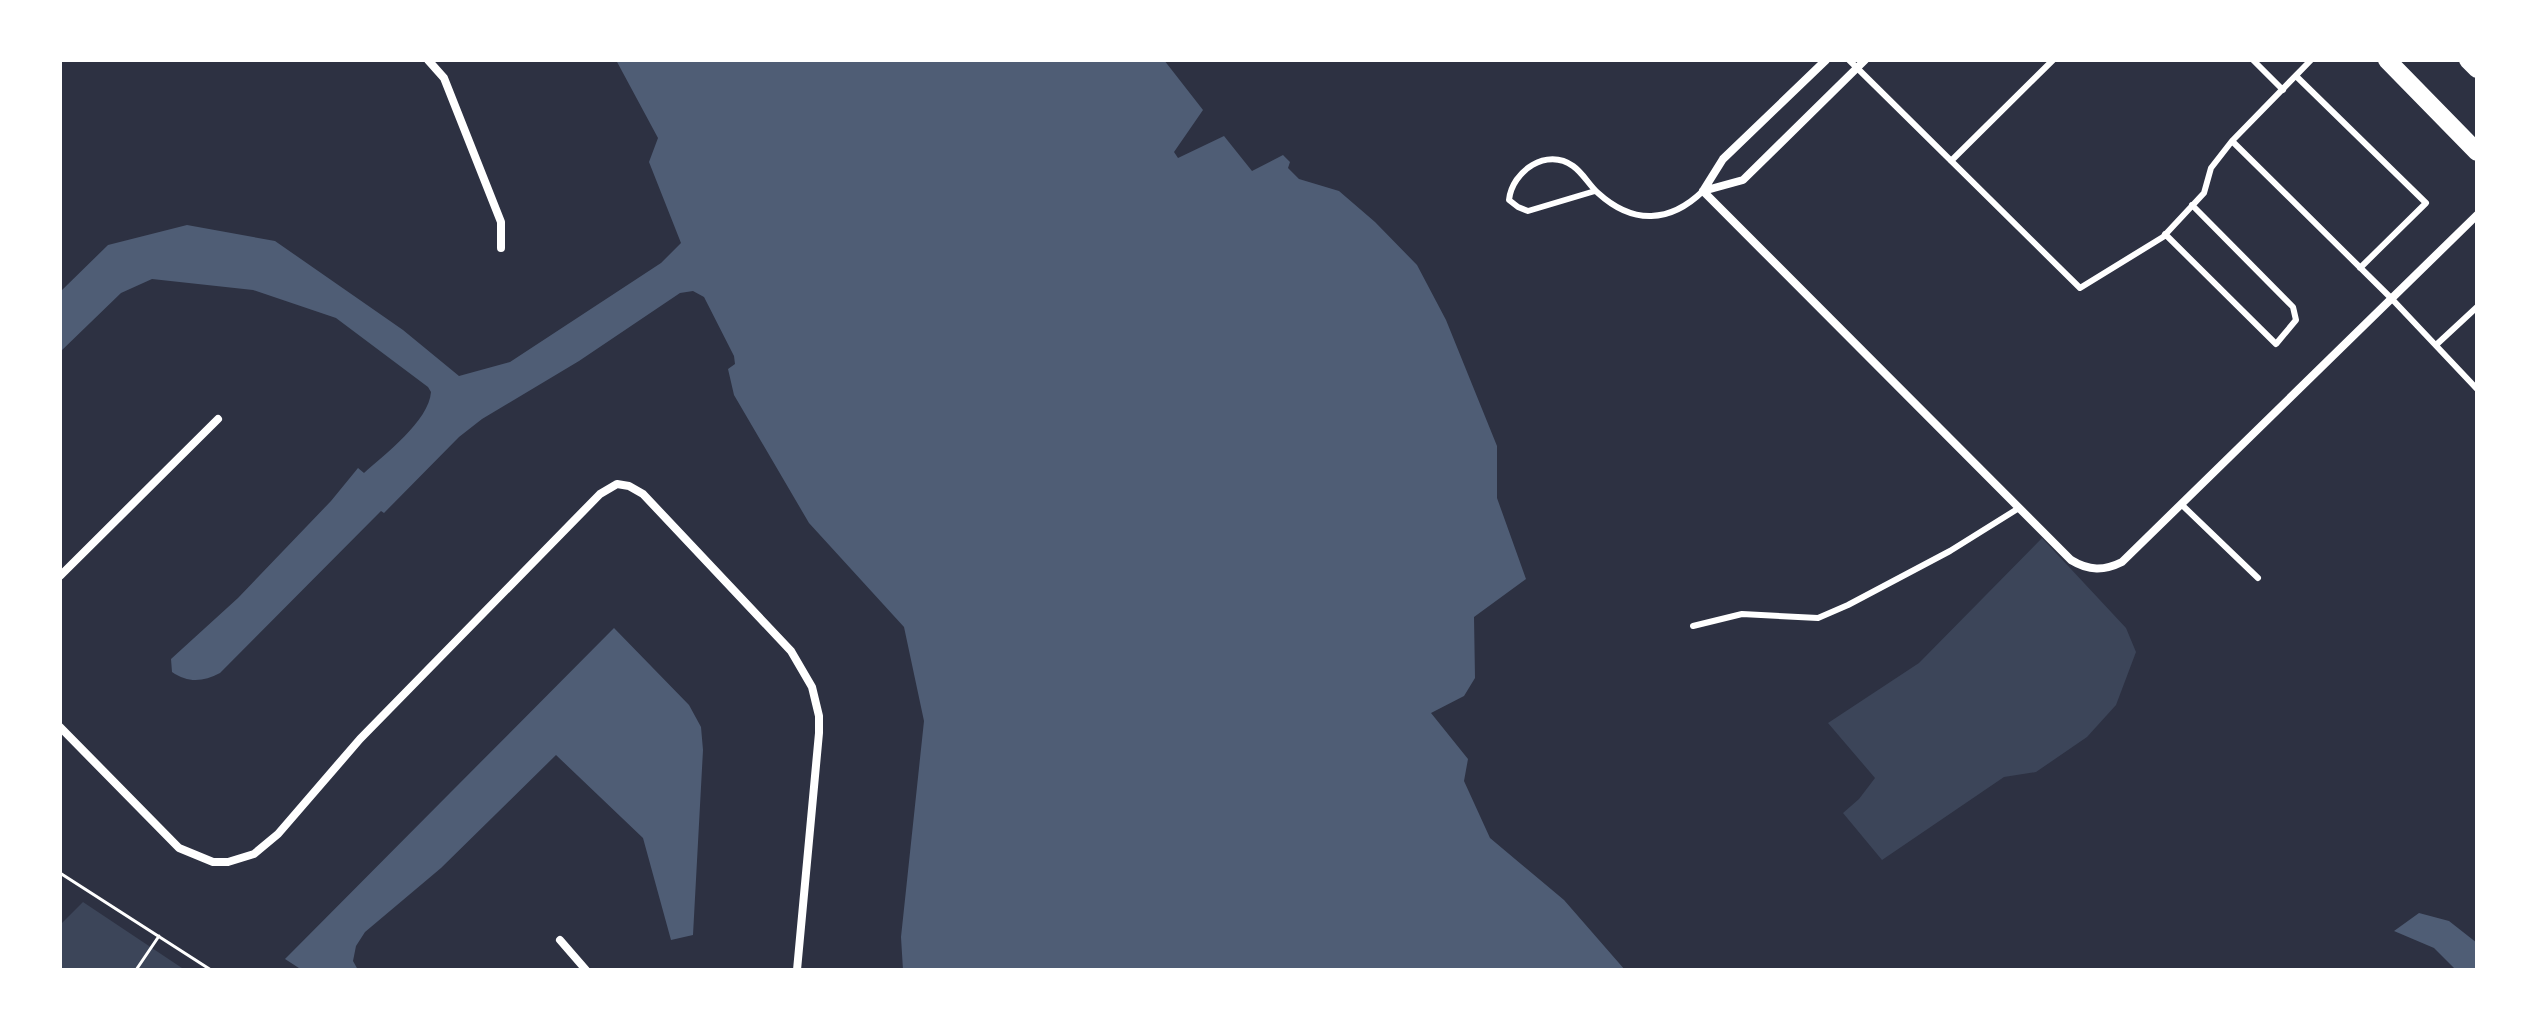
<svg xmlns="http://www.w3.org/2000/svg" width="2537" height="1030" viewBox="0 0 2537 1030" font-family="'Source Sans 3',sans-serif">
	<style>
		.green { fill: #3c4559 }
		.water { fill: #4f5d75 }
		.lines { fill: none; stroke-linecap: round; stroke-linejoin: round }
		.path { stroke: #fff; stroke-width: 3 }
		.service { stroke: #fff; stroke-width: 6 }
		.minor { stroke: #fff; stroke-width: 8 }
		.primary { stroke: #fff; stroke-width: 18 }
	</style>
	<rect width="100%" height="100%" fill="#2d3142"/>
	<!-- green -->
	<path class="green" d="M2042,538L2126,628L2136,652L2116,705L2087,737L2036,772L2004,777L1882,860L1843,813L1859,799L1875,778L1828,723L1919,663Z
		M83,902L185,970H60V925Z"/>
	<!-- water -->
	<path class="water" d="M616,60H1164L1203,110L1174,152L1178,158L1224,136L1252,171L1283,155L1290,162L1288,168L1299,179L1339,191L1375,222L1417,265L1446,320L1497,446V498L1526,579L1474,617L1475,678L1464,696L1431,713L1468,759L1464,781L1490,838L1564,900L1625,970H903L901,937L924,721L904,627L809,523L734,395L728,369L735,364L734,356L704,297L693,291L680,293L579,361L482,419L459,437L384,513L381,511L220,673C203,682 188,683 172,672L171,659L238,598L331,501L358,468L364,473C385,454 429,421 431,392L428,387L336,318L253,290L152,279L121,293L60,352V292L108,245L187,225L275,241L403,330L459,376L510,362L661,263L681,243L649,162L658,138Z
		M614,628L689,705L701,727L703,750L693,935L671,940L643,838L556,755L441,868L365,932L356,946L353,961L358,970H302L285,959Z
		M2419,913L2449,921L2477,943V970H2456L2434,948L2394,931Z"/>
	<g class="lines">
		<!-- path -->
		<path class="path" d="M60,873L211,970
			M136,970L159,936"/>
		<!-- service -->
		<path class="service" d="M1849,60L2080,288L2163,237L2204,193L2211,168L2232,141
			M2253,60L2283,90
			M2311,60L2232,141L2391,298L2477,389
			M2296,76L2426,203L2360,268
			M1951,161L2053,60
			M1595,191L1528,211L1518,207L1509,200C1512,171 1547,147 1573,166C1583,173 1589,185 1598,193C1633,225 1670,223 1703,191
			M2165,234L2276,344L2296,320L2293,307L2192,205
			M2436,345L2477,307
			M2181,504L2258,578
			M1693,626L1742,614L1818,618L1848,605L1950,551L2019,508"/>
		<!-- minor -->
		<path class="minor" d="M428,60L444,78L501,222V248
			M1703,191L2071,560C2089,571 2104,571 2122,562L2477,215
			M1703,191L1743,180L1865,60
			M1703,191L1723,159L1826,60
			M60,576L218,419
			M60,727L179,848L213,862H228L254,854L278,834L360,739L600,494L617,484L629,486L643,494L791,651L812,687L819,716V733L797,970
			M560,940L586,970"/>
		<!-- primary -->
		<path class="primary" d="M2387,60L2477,152
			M2468,60L2477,69"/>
	</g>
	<!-- border -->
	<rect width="2537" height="1030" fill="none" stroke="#ffffff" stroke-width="124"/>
</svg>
